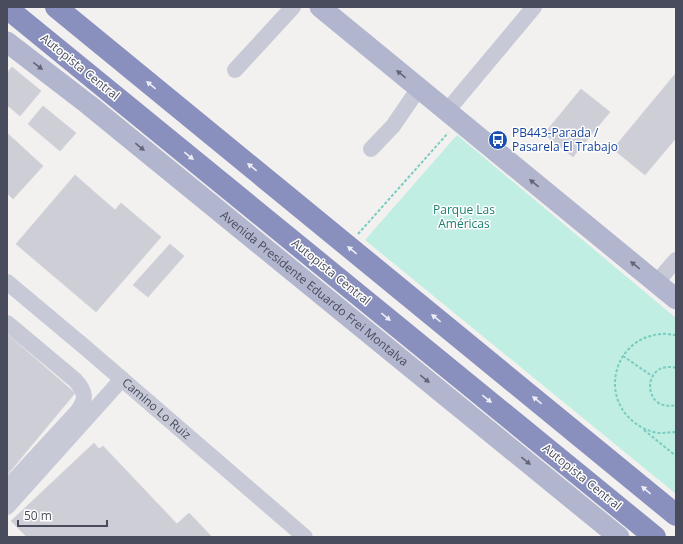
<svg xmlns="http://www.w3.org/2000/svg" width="683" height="544" viewBox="0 0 683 544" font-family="'Open Sans',sans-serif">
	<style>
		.green { fill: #c0eee2 }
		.building { fill: #cdced6; stroke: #d5d4db }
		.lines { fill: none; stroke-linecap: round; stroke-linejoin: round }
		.path { stroke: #79ccc0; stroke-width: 2; stroke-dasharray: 3 2; stroke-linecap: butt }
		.minor { stroke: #c7cad6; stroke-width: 16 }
		.major { stroke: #b1b5ce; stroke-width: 21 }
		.highway { stroke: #8a90bd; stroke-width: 22 }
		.oneway { fill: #636679 }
		.oneway2 { fill: #edeef5 }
		.labels { text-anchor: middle; stroke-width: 3; stroke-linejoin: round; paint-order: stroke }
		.street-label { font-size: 12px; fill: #494c5d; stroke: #fff }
		.transit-label { font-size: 12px; fill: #164399; stroke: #fff; text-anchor: start }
		.park-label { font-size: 12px; fill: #1a7e6f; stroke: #fff }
	</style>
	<rect width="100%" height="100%" fill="#f3f1f0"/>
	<!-- green -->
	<path class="green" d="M457,135L676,318V494L365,240Z"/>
	<!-- building -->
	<path class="building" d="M12,67L41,91L20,116L7,105V73Z
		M676,73V138L645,175L613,149Z
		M581,89L610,112L573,157L544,134Z
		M43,106L76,133L60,151L28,124Z
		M7,133L43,166L13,199L7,193Z
		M75,175L115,210L121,203L161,237L96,312L16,244Z
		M170,244L184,256L148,297L133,285Z
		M7,334L75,393L7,475Z
		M94,443L99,449L103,446L177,524L189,513L212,537H27L11,521Z"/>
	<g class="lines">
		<!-- path -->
		<path class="path" d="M358,234L448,133
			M676,335C671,335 665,333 661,334C613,338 598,399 638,425C644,429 653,433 661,433C666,433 671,432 676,432
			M623,356L652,376
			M676,368C642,359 641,413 676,405
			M644,430L676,456"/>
		<!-- minor -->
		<g class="minor">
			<path d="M235,70L293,7"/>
			<path d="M447,111L534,7"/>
			<path d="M371,149L393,126L419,88"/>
			<path id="s1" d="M7,282L87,349L305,537"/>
			<path d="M656,283L676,260"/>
			<path d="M7,323L75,380C86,392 87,399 77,412L7,488"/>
			<path d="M7,507L122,379"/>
		</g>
		<!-- major -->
		<g class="major">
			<path d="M320,7L676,299"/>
			<path id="s2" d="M7,42L89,105L619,537"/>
		</g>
		<!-- highway -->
		<path class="highway" d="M56,7L676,515
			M7,8L655,537"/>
	</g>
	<!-- one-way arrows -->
	<defs><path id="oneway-solid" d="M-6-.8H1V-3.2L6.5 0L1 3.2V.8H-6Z"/></defs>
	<g class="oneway">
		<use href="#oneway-solid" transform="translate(38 66) rotate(37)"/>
		<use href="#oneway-solid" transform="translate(401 74) rotate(-141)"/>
		<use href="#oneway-solid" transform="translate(140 147) rotate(39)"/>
		<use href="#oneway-solid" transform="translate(534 183) rotate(-141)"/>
		<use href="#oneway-solid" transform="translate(635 265) rotate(-141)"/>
		<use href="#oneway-solid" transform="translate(425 379) rotate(39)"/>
		<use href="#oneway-solid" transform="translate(526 461) rotate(39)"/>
	</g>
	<g class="oneway2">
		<use href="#oneway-solid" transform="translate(151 85) rotate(-141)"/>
		<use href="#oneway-solid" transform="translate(189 156) rotate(39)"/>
		<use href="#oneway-solid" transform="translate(252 167) rotate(-141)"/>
		<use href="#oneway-solid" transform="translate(352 250) rotate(-141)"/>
		<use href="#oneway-solid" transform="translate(386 317) rotate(39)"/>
		<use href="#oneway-solid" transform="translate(436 318) rotate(-141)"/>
		<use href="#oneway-solid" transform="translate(487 399) rotate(39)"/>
		<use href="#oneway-solid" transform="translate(537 400) rotate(-141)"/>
		<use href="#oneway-solid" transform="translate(646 490) rotate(-140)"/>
	</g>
	<!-- icons -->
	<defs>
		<g id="bus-disc" transform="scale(1)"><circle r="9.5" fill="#1a4fb4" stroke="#fff"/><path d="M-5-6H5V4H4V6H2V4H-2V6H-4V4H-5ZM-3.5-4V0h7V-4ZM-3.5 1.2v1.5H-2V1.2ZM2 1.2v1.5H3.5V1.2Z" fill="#fff"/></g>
	</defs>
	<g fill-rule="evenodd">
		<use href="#bus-disc" x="498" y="140"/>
	</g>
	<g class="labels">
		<!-- street labels -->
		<g class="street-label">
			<text transform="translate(80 67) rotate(39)" y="4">Autopista Central</text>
			<text transform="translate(331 272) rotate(39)" y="4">Autopista Central</text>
			<text dy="4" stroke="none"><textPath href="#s2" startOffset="394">Avenida Presidente Eduardo Frei Montalva</textPath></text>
			<text dy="4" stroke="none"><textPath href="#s1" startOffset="196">Camino Lo Ruiz</textPath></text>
			<text transform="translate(582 477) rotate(39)" y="4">Autopista Central</text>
		</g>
		<!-- transit labels -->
		<g class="transit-label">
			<text x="512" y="137">PB443-Parada /<tspan x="512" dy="14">Pasarela El Trabajo</tspan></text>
		</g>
		<!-- park labels -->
		<g class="park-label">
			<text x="464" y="214">Parque Las<tspan x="464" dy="14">Américas</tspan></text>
		</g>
	</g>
	<!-- border -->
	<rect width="683" height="544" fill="none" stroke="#494c5d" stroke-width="16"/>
	<!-- scale -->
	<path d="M18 520v6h89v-6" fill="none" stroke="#494c5d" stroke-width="2"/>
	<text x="24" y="520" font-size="12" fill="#494c5d" stroke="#ffffff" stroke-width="3" paint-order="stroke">50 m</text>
</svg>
